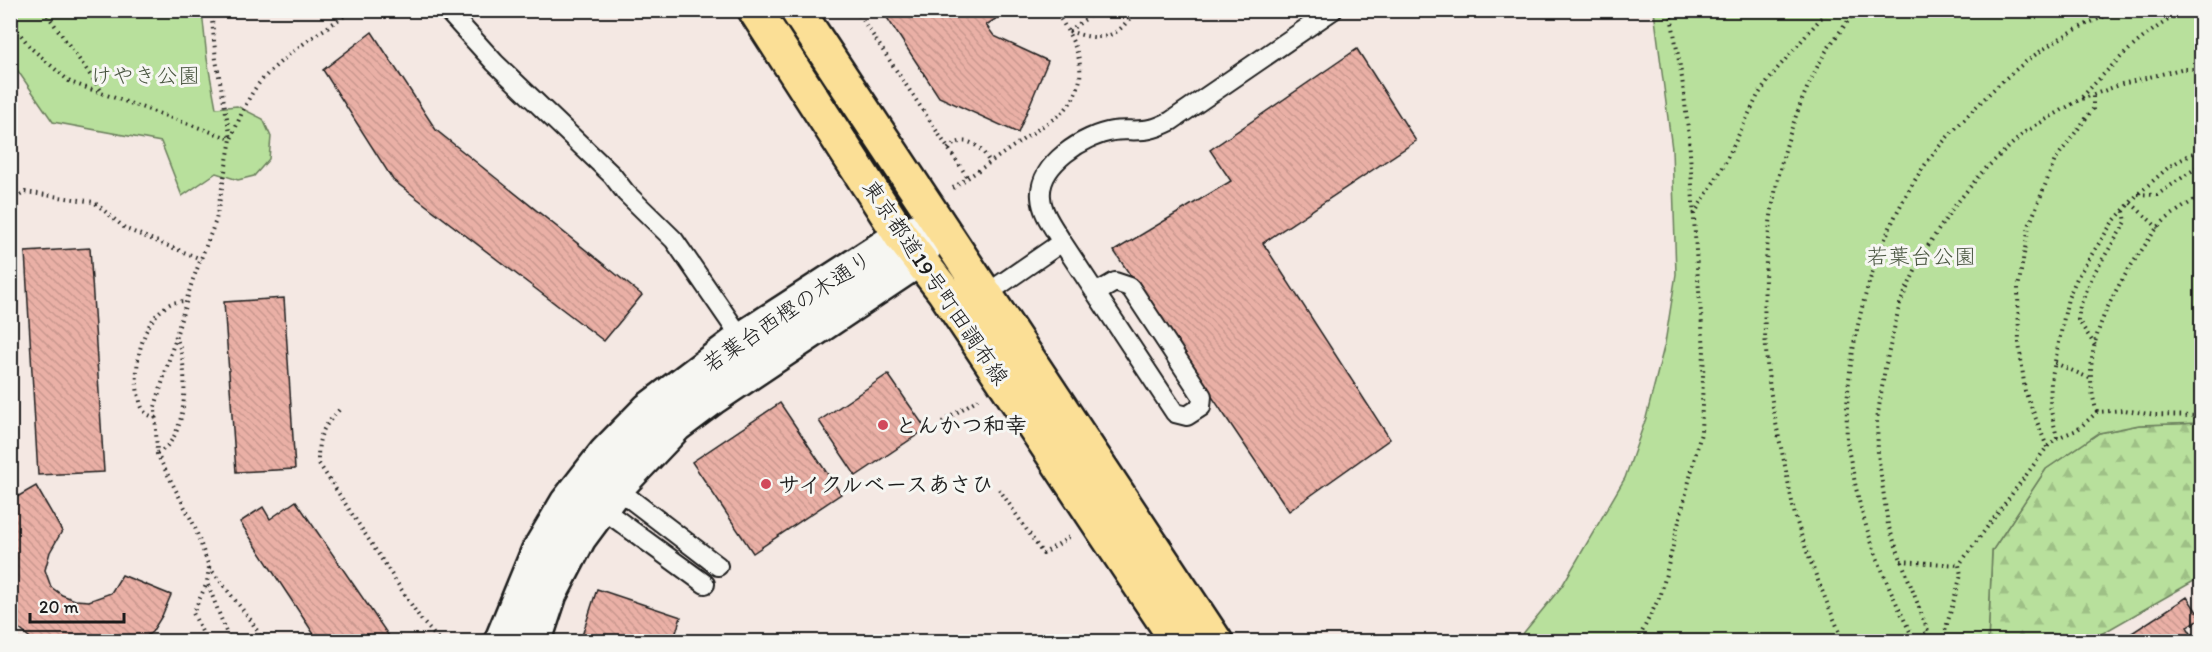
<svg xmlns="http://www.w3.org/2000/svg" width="2212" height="652" viewBox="0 0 2212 652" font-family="Itim,'Klee One',sans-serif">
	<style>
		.forest { fill: url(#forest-firs); stroke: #6a7e5c; stroke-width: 1.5 }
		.park { fill: #b8e09c; stroke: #6a7e5c; stroke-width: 1.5 }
		.building { fill: url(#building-back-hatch); stroke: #1c1c1c; stroke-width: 1.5 }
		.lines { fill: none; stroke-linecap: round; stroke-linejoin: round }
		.lane-casing { stroke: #1c1c1c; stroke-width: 22 }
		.secondary-casing { stroke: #1c1c1c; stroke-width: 38 }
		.primary-casing { stroke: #1c1c1c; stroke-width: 38 }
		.path { stroke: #1c1c1c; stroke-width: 4; stroke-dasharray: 1.5 4.5; stroke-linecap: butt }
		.lane { stroke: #f6f6f2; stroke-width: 18 }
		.secondary { stroke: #f6f6f2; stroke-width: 33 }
		.primary { stroke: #fbdf96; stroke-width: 33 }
		.poi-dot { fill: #d1495b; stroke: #f6f6f2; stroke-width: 2 }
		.labels { text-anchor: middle; stroke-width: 6; stroke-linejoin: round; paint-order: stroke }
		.park-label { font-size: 22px; fill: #4b5742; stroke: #f6f6f2 }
		.street-label { font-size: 22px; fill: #1c1c1c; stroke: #f6f6f2 }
		.poi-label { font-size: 22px; font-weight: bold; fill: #1c1c1c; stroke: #f6f6f2; text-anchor: start }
	</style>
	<defs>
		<pattern id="forest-firs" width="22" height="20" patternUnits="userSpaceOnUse" patternTransform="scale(1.5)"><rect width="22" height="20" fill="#b8e09c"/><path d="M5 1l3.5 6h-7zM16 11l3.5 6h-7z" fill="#9ec086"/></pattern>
		<pattern id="building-back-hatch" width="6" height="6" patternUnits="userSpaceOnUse" patternTransform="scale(1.5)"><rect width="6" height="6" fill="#eab0a6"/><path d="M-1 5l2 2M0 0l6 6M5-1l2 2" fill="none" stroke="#c8978e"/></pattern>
	</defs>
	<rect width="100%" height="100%" fill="#f4e8e3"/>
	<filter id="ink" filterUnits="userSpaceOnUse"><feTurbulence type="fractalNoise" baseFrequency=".0167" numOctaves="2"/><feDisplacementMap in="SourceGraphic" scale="12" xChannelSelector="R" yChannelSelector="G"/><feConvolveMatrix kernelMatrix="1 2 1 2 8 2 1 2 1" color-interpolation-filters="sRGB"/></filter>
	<g filter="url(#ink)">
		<!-- forest -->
		<path class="forest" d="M2201,423V577L2089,641L1988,642L1992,551L2046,469L2099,433L2139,425Z"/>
		<!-- park -->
		<path class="park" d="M10,11H202L207,59L216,108L237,106L263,119L271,137L269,159L254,176L238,180L216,173L182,196L161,142L53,122L11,61Z
			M1654,11H2201V423L2139,425L2099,433L2046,469L1992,551L1988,641H1517L1562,586L1625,478L1646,418L1665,343L1676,274L1672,149Z"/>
		<!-- building -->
		<path class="building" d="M882,10H978L980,13L985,10H1003L1005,13L986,25L994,36L1048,61L1018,133L939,97Z
			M372,32L436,130L642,295L604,341L393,180L323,70Z
			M1357,49L1416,141L1263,243L1390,439L1289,511L1114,251L1231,181L1210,150Z
			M90,248L104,472L38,475L25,252Z
			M284,298L295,469L236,472L224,302Z
			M888,374L926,429L856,476L819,421Z
			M780,403L841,494L753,553L692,462Z
			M36,486L62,531L50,552L45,570L51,587L62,595L75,600L89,601L111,593L122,575L171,595L162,616L152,632L138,642H35L10,621V501Z
			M296,501L393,642H319L240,522L263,507L270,519Z
			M597,589L681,617L673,642H580Z
			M2187,597L2201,618L2187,627L2192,635L2182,642H2118Z"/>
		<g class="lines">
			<!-- lane casing -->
			<g class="lane-casing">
				<path id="lane" d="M447,10L495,63L612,175L626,193L674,240L742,339
					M1062,242L1175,413L1187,416L1201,407L1202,396L1130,287L1115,282L1096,293
					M985,295L1062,242C1054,228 1042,214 1041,197C1038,164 1085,135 1113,131C1125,129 1138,132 1150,129C1157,128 1165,124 1171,121L1333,10
					M616,488L718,566
					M601,508L705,584"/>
			</g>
			<!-- secondary casing -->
			<g class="secondary-casing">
				<path id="secondary" d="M501,642L538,552L567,503L606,453L648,410L742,339L901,236L937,223
					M534,642L550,594L579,538L616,488L676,425L712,398L918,260L932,233"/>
			</g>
			<!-- primary casing -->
			<g class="primary-casing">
				<path id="primary" d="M755,10L901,236L943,290L1178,642
					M797,10L1216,642"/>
			</g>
			<!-- path -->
			<path class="path" d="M44,10L103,93
				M211,10L216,60L231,139L216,220L192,282L155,407L157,454L194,525L209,567L207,582L230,642
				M856,10L968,178
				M10,21L31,48L70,82L231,139C239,120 247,97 261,81C286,53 322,31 353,10
				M1069,31C1099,42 1118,40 1135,10
				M1069,31L1098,10
				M2082,97C2117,60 2140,35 2185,10
				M948,149C963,133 982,145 989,162
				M953,188L1063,112C1095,77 1077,45 1055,10
				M2138,194L2157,195L2202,164
				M10,202L25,192L94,202L126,229L201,259
				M2131,203L2158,228
				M1694,214L1722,169L1758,95L1777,69L1828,10
				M2095,345L2078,320L2080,306L2094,273L2126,222L2124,211
				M2055,363L2089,378
				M339,410C321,430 318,436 318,462L422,621L441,642
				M2097,412C2078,356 2107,300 2139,254C2147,243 2153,231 2164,221C2175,212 2189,203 2202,196
				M156,418C151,416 147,415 144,411C140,406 140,399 138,394C133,365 142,317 172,303C176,302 182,301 186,301
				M942,422L978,399
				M2057,438L2050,406L2051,381L2068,298L2078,276L2112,223L2138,194L2170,166L2202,148
				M2047,447L2025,391L2019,343L2018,288L2029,226L2055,160L2093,109V95
				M157,453C190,439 189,365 176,337
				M999,489L1043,554L1071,536
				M1901,561L1959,565
				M209,567L250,619L264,642
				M10,630L16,625
				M1915,641L1928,631
				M207,642L193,613L207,583
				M1637,642L1661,594L1701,433L1704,349L1697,267L1689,137L1682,78L1670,10
				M1844,642C1826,601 1809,561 1796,519C1791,500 1788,480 1784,461C1776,425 1768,387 1766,349C1759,252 1775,144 1822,58C1831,42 1845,26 1856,10
				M1915,642C1888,587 1863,532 1853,472C1851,462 1848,451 1847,441C1843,346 1875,230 1933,154C1947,137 1963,120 1979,104C2018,63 2067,28 2122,10
				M1932,642L1888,525L1878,454L1877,420L1885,368L1900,303L1925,250L1953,208L1983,171L2025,132L2079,100L2122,84L2181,69H2202
				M1942,642L1961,575L1959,565L2047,447L2057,438L2077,430L2097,412L2125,410L2155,415L2202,416"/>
			<!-- lane -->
			<use href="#lane" class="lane"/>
			<!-- secondary -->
			<use href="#secondary" class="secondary"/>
			<!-- primary -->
			<use href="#primary" class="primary"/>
		</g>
	</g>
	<!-- markers -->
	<g class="poi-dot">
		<circle cx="883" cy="425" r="6"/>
		<circle cx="766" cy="484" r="6"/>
	</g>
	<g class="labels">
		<!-- park labels -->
		<g class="park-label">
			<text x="145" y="83">けやき公園</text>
			<text x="1921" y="264">若葉台公園</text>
		</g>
		<!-- street labels -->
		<g class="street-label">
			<text transform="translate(936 282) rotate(56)" y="8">東京都道19号町田調布線</text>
			<text transform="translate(787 311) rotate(-34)" y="8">若葉台西樫の木通り</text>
		</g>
		<!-- poi labels -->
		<g class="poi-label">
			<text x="895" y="433">とんかつ和幸</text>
			<text x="778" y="492">サイクルベースあさひ</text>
		</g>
	</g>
	<!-- margin -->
	<rect width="2212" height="652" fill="none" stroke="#f6f6f2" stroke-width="36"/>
	<rect x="18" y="18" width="2176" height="616" fill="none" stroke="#1c1c1c" stroke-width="2" filter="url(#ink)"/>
	<!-- scale -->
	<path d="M30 613v9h94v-9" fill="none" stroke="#1c1c1c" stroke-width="3"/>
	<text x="39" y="613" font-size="18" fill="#1c1c1c" stroke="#f6f6f2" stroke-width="4.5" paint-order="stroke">20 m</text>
</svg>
